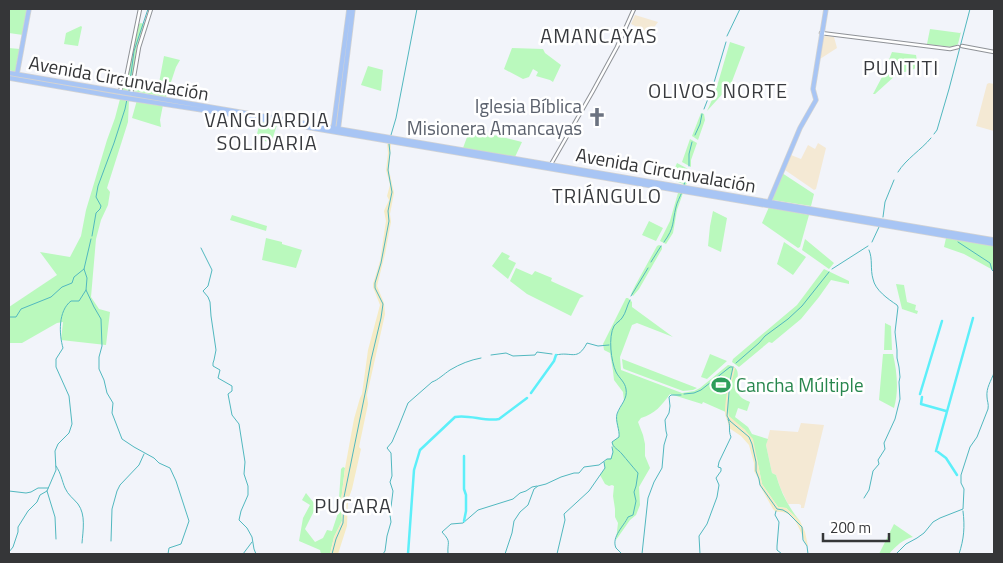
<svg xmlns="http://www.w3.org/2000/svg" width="1003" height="563" viewBox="0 0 1003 563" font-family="'Titillium Web',sans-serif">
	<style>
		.industrial { fill: #f4e9d4 }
		.green { fill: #baf9bd }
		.sand { fill: #f5ebc5 }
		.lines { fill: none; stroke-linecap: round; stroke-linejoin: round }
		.stream { stroke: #51b8bf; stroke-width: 1 }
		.canal { stroke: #5deff9; stroke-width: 2.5 }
		.minor-casing { stroke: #8f9297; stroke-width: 4.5 }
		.major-casing { stroke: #d3d3d3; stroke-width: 5.5 }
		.minor { stroke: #fff; stroke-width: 2.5 }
		.major { stroke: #a8c5f4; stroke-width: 4 }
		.labels { text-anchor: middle; stroke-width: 5; stroke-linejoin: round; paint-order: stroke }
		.street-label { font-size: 19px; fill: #353638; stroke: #fff }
		.worship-label { font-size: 19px; fill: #5b616d; stroke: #fff; text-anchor: end }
		.leisure-label { font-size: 19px; fill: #27864d; stroke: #fff; text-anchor: start }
		.neighbourhood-label { font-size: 20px; letter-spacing: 1px; fill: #383a3e; stroke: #fff }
	</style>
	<rect width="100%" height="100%" fill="#f2f4fa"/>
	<!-- industrial -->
	<path class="industrial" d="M635,15L658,22L650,33L631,24Z
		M826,36L834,37L837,48L820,59L823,37Z
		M989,83L994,84V131L976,126L987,84Z
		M818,143L826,148L816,189L814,190L785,170L791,155L801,159L808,145L815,149Z
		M801,423L824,425L804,508H801V505L799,504H788L780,487L776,475L772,473L766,445L770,430L798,432Z"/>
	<!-- green -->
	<path class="green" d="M9,9H27L23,35L9,33Z
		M141,23L144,24L137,46L130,92L122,90L123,84L127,80L139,24Z
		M81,26L82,27L78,46L64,44L66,33Z
		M930,29L960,33L961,32L958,44L952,47L927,44Z
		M730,42L745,47L731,84L727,89L707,111L715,93Z
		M9,48L20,49L16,72L9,70Z
		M512,48L543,49L545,53L561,65L553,82L550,80L536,76L538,72L533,69L529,77L523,79L504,69Z
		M892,52L916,55L917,61L920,63C912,74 906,70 897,74L875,94H873L882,77Z
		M164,56L180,60L176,67L166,97L133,91L135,79L159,83Z
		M368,66L383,70L381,91L361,85Z
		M120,99L129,100L128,122L107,188L110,192L108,205L101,220L96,239L91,297L99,309L110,312L106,345L61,340L63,322L57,323L22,343H9V307L57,275L40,252L70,257L81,236L86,210L107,140L115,118Z
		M137,100L163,105L160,120L161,127L132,118Z
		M701,113L704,114L705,120L698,140L692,136Z
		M260,122L276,124L277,125L271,143L256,138Z
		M470,129L522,142L515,157L463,148Z
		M690,139L697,143L691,160V167L682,162Z
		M677,163L690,170L691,173L686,185L670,179Z
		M782,173L814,194L811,206L773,200L772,199Z
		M678,193H683L677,210L673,233L666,244L660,241L670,221Z
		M769,207L809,215L800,247L798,248L762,223Z
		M713,211L727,218L721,252L708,246L710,226Z
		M232,215L267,226L266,231L230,220Z
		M649,221L663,228L656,241L642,235Z
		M266,238L282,242V244L302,250L296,268L262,260Z
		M946,238L994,246V264L993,270L964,254L944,247Z
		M805,239L834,263L829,269L802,250Z
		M784,242L806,257L793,275L777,264Z
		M659,245L662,246V249L639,289L633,296L631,294L635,286L657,246Z
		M502,252L510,256L508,259L516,263L508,279L492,266Z
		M516,268L532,275L535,271L552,278L551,281L584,296L580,298L571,316L527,294L510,281Z
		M824,269L849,281V284L831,280L819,297L801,319L772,343L769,342L739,367L732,362L733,359L797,305Z
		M896,284L904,285L907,302L916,305L915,310L918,311L917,314L902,309Z
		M626,298H628L632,302V307L673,337L637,323L632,325L620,357L621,370L682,393L694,391L700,388L728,365C747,368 731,384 739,395C742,399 746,400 750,402L747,411L738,408L735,417L748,427L752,434L768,439L766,445L772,473L776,475C781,493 789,508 800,521L786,508L778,507L762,484L757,459L745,430L732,420L729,417L728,413L703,402L702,404L670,394C662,405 655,414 641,418L638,422L643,435L645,444V456L650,468L639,487L640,505L636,515L630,520L616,540L618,523L615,517V509L613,496L614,486L612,485L609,486L605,484L600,475L605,468L604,462L607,459L611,458L613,452L612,442L619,437C620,430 615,423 617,416C618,411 622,405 624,401L623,392L614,380L613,371L610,353L604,350L603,344Z
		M885,323L891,326L892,350H884Z
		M710,354L727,361L707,379L701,377Z
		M883,354H893C897,372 899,391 894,408L879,400Z
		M622,359L697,388L693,390L683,391L624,369L623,368Z
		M343,467L345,468L341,501L342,521L334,537L330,554H321L320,550L299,541L303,518L310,505L302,500L306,493L314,503L315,509L305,529L315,542L323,538L327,530L332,531L338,513L341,469Z
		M894,524L913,537C903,539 896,546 889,554H879Z"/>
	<!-- sand -->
	<path class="sand" d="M387,144H391L389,170L394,193L390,214L391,222L385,254L377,286L384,303L385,314L367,395L368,404L359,447L361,449L352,489L348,500L347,526L338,554H330L334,537L342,521L341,501L345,468L354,419L360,398L362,394L368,350L380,305L373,287V284L380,261L386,221L384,211L389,200L387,196L390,185L386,170L388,153Z
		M733,366L735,368C732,382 726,402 729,416L745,430L753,439L762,484L778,507L786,508L800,521L805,532L808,546H807C800,533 796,509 776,512L773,509L760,486L758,478L754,471V463L749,445L741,436L729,428C729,422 725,418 725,412C725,397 730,381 733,366Z"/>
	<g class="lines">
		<!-- stream -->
		<path class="stream" d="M727,36L740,9
			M704,109L713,86L726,42
			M934,134L937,130L949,89L970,9
			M391,135L396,118L417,9
			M695,135L700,124L702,114
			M689,166V154L692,142
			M898,172C906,159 921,150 931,138
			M684,185L688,170
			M883,217L885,202L894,180
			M92,236L96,213L100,209L101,206L96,197L98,186L114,143L125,109L129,89L134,51L148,9
			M91,239L84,269L87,278L86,290L94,307L101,319L102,346L99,357V369L104,380L107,393L113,403L112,413L122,439L134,447L154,458L159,463L170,468L176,481L189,521L181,544L169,548L168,554
			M664,242C675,227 672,223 676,207C677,202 680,197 682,192
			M872,242L879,227
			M958,242L990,263L992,270L994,272
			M201,248L212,270L208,286L203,291L208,297L210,302L211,316L216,350L214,360L213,363V366L220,370L218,378L232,386V391L228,394L232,415L239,424L245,462L244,474L248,486V495L241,511L239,520L247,528L252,537L254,549L256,554
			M651,262L661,246
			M832,269L868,246
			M631,296L648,268
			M9,317H16L21,309L51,297L62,287L72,283L74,277L84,269
			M491,355L506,353L513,356L535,355L537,352L552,354
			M556,355C572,351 577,362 587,343L598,346L609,345
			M736,363L759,343L765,336L788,319L802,306L829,272
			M733,367L730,381L727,416L730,421L749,437L752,444L756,462V471L759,479L760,485L777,509L783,510L788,513L802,527L803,540L807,546L808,554
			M684,394L694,393L701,390L730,367H732
			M56,466C61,473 62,481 65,488C68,495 73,498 78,504C86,515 83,530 82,543
			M9,491L26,493L31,492L38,488H48
			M47,491L55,517L56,539
			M864,498L869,490L873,471L879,464L878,460L885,449L884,443L895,419L900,399L899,382L900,377L899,367L897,358V350L895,332L898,307L897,305C888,299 875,290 873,279C870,269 873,259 869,250
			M776,511L775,515L779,522L777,546V550L782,554
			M111,541L112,509L117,491L120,485L139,465L144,454
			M9,552L13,547L18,532V527L28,511L37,502L40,495L47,491L56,470L55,451L58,444L69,433L72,424L69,396L56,367V359L63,348C59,334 58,311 71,301H79L86,290
			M243,554L252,542
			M332,554L336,539L343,523L344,497L366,389L371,360L381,318L383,304L375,288V283L381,263L389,221L388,211L392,192L388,170L390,153L389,144
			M383,554L385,551L387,536L391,522L390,515L393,491L390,482L392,476L391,453L387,448L392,442L398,428L408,403L432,382C438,380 444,374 450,370C460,364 470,360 481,358
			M448,554C447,541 452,543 442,532L451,524L463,523L478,510L513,499L520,493L526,491L532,487L537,486
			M505,554L512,533L514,521L520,512L528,505L534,489L538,486L546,484L561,477L574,473H579L584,467L599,465L607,459H611L613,452L612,447
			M557,554L565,520L564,514L589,491L605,468L604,462
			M622,554C620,552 618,550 616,548C611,537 624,526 628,517L633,515L636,501L634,492L636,486L638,473C632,466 627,460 622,454C618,449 613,448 612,442L619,437C620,430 615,421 617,414C620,405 628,399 626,389C625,382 619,378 616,372C611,361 608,337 614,326C616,323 620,321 622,318C626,313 627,305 630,300
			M642,554L648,498L654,482L662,468L664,445L667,435L666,431L665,420L669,413L670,406L669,397L671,395H681
			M700,554L699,536L707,524L717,497L719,485L716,478L721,471V468L718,467L719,462L731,437C728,430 731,426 728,419
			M896,554L906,544L917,538L924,533L933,522L940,518L963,509L964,489L961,483V475L970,447L977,437L988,409C989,404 987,401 987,397C986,388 991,381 994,373
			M959,554C964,539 965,527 963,511"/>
		<!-- canal -->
		<path class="canal" d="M531,393L554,361L556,355
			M920,394L942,321
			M922,397L921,404L946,411
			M936,451L973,318
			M938,452L946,458L957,475
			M464,521L466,511V495L464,489V456
			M408,554L414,470L420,450L455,417C469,414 485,422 499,419L527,398"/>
		<!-- minor casing -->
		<g class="minor-casing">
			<path id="minor" d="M821,33L950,49L958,47
				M962,46L994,52
				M120,92L122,83L126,78L140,9
				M131,94L139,47L151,9
				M550,166L593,91L617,47L634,9"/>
		</g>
		<!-- major casing -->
		<g class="major-casing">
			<path id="major" d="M9,73L994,240
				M17,74L29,9
				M9,78L119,97L241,116L994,244
				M333,130L349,9
				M338,131L353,9
				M769,202L800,128L816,100L813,89L826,9"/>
		</g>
		<!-- minor -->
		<use href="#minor" class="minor"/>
		<!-- major -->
		<use href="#major" class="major"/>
	</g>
	<!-- icons -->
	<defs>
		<g id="church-bare" transform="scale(1.5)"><path d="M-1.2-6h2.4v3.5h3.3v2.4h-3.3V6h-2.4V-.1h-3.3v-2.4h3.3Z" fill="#6b7280" stroke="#fff" stroke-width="2.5" paint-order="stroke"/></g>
		<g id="stadium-bare" transform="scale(1.5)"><path d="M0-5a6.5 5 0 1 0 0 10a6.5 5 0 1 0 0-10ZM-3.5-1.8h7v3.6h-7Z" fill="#2e9e5b" stroke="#fff" stroke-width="2.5" paint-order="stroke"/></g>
	</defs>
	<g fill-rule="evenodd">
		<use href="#church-bare" x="597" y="117"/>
		<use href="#stadium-bare" x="721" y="385"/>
	</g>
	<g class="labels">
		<!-- street labels -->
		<g class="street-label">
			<text transform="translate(119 78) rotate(10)" y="7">Avenida Circunvalación</text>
			<text transform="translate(666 170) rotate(10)" y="7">Avenida Circunvalación</text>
		</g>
		<!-- worship labels -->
		<g class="worship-label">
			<text x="582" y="113">Iglesia Bíblica<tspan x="582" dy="22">Misionera Amancayas</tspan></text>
		</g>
		<!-- leisure labels -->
		<g class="leisure-label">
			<text x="736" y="392">Cancha Múltiple</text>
		</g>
		<!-- neighbourhood labels -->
		<g class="neighbourhood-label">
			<text x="599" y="43">AMANCAYAS</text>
			<text x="901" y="75">PUNTITI</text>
			<text x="718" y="98">OLIVOS NORTE</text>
			<text x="267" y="127">VANGUARDIA<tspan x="267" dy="23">SOLIDARIA</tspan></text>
			<text x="607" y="203">TRIÁNGULO</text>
			<text x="353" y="513">PUCARA</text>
		</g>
	</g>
	<!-- border -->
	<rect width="1003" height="563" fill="none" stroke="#353638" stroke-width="20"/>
	<!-- scale -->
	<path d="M823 533v8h66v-8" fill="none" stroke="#353638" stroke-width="2.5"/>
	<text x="830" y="533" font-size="15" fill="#353638" stroke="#ffffff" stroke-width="4" paint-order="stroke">200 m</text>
</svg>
